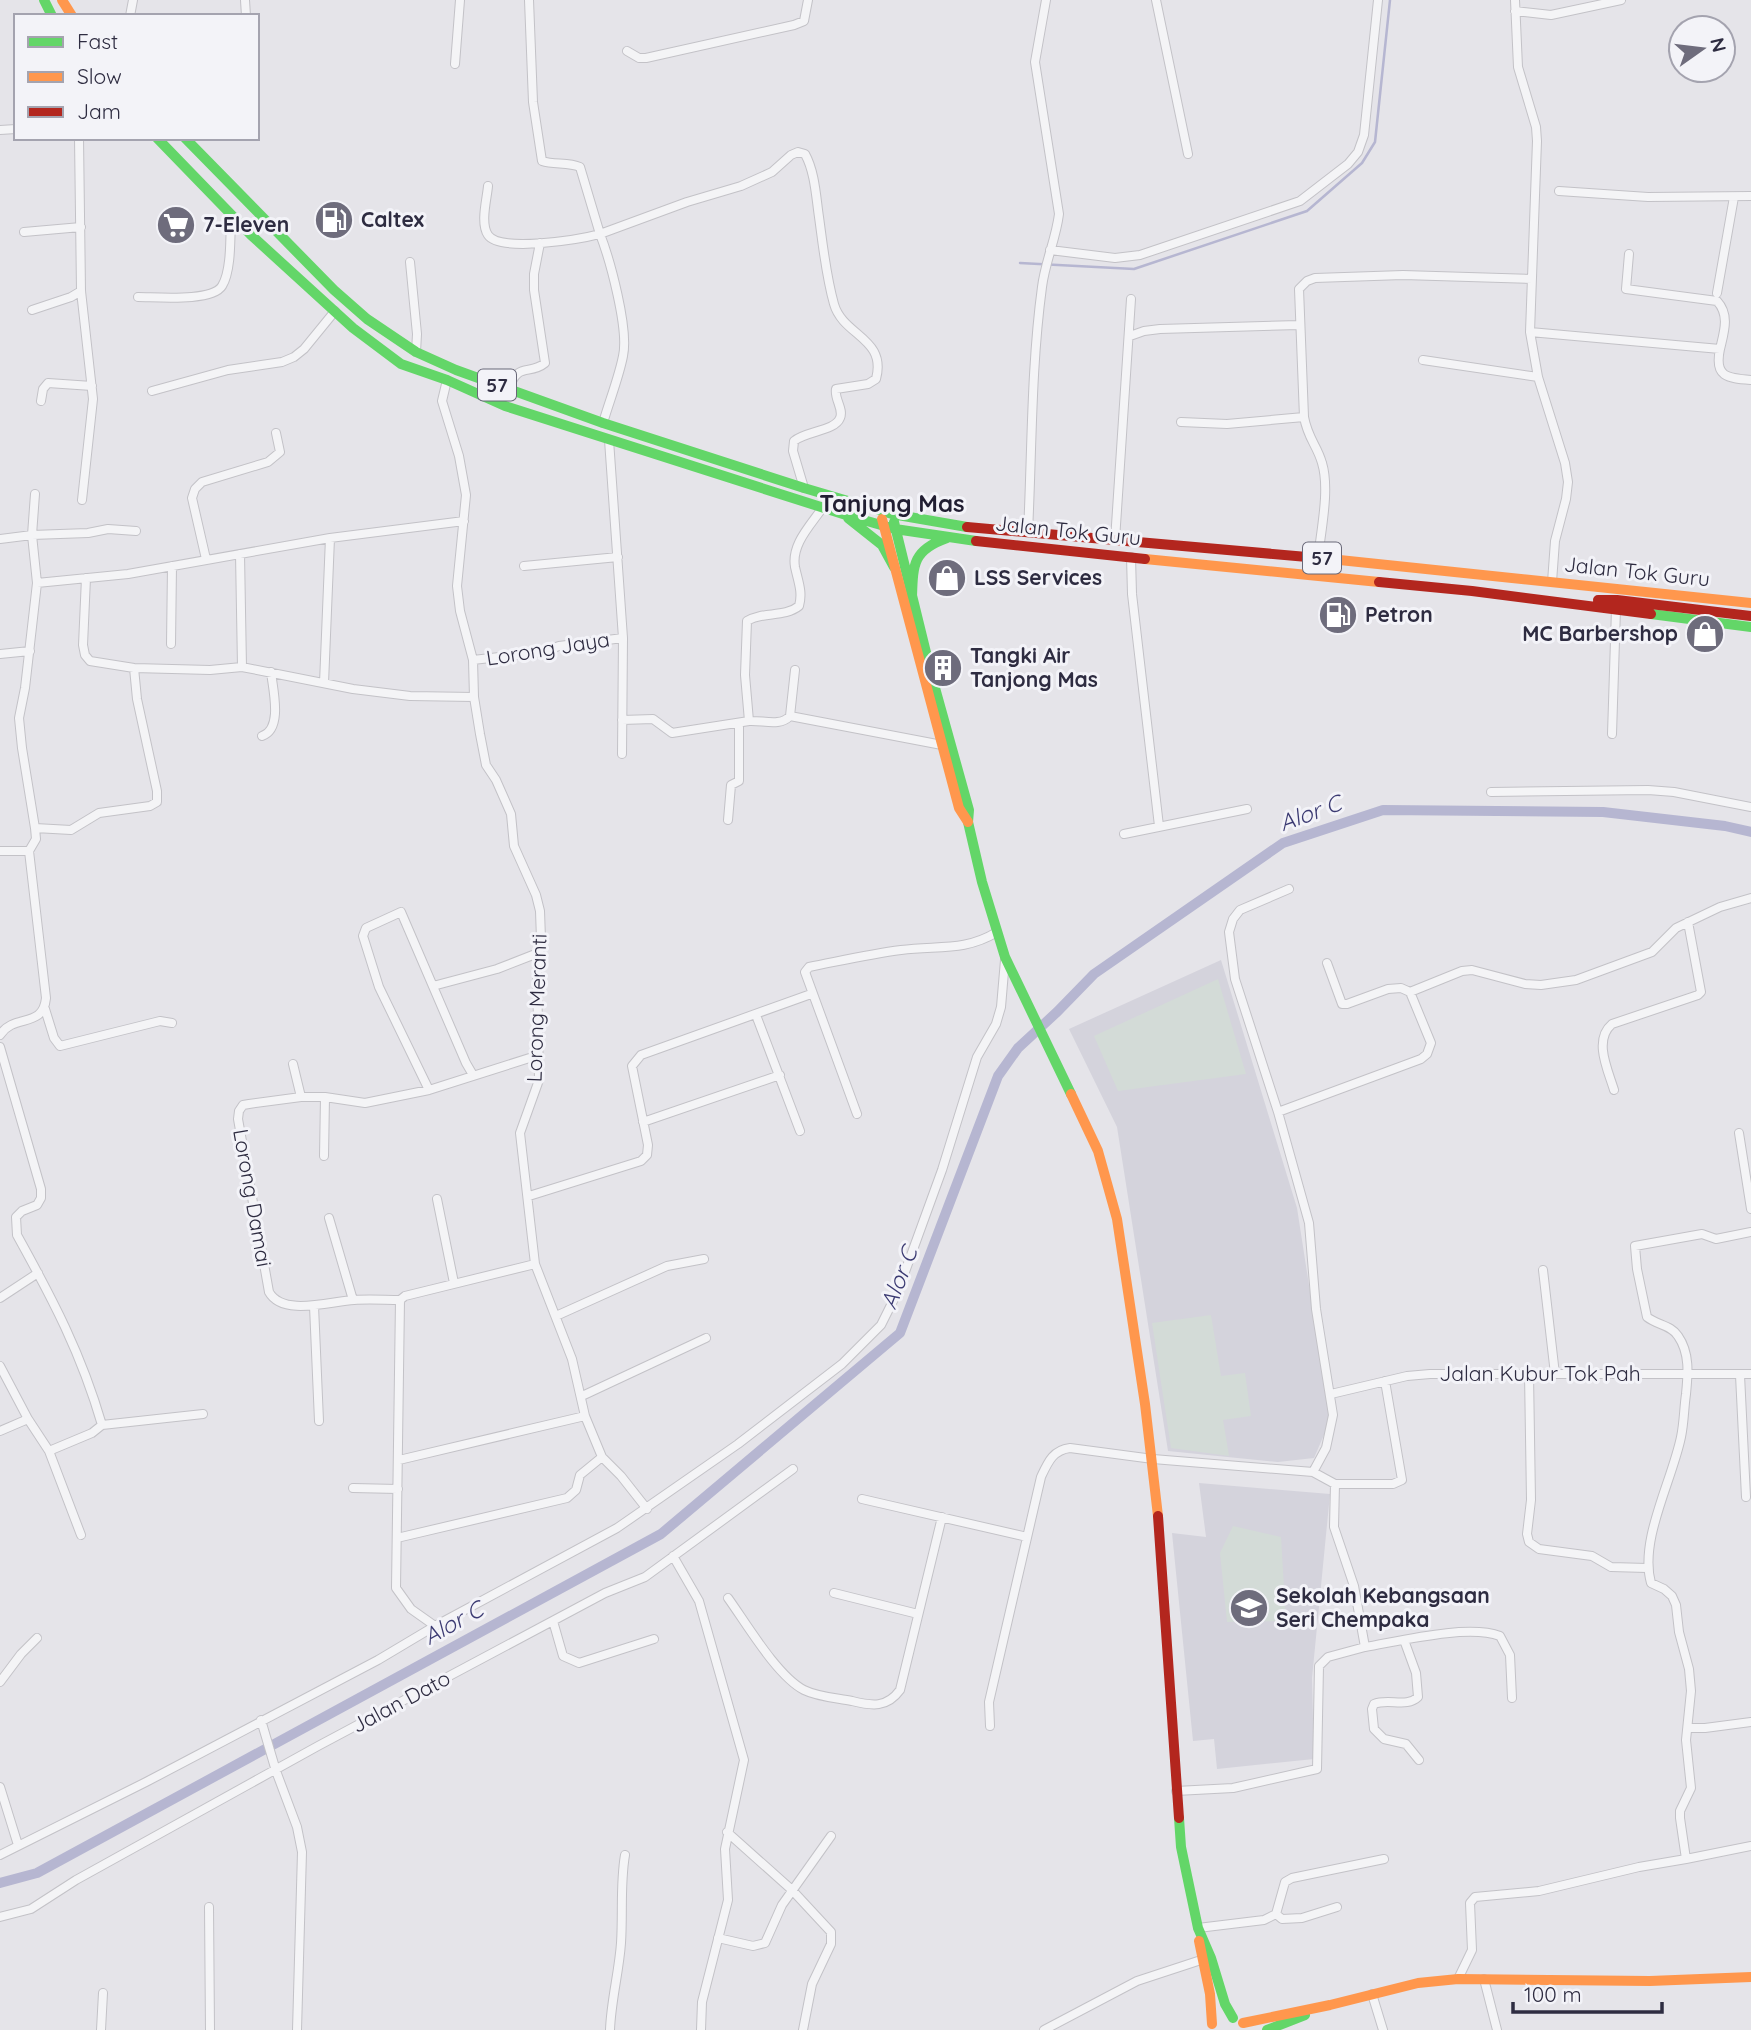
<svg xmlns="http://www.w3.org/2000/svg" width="1751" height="2030" viewBox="0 0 1751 2030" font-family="Quicksand,sans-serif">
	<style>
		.built { fill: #d4d3dc }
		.pitch { fill: #d3dbd7 }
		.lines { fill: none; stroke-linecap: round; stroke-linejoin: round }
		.stream { stroke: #b6b6d1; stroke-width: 2.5 }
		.canal { stroke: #b6b6d1; stroke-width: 10 }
		.street-casing { stroke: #c3c2c7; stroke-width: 10 }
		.street { stroke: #f4f4f6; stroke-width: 8 }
		.fast { stroke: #63d668; stroke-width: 10 }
		.slow { stroke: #ff974d; stroke-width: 10 }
		.jam { stroke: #b3261e; stroke-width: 10 }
		.labels { text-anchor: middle; stroke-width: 6; stroke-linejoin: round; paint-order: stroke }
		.shield { fill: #f3f3f8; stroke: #696878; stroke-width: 2 }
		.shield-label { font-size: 19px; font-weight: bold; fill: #2e2c41 }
		.poi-label { font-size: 21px; font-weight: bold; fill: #2e2c41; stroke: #f3f3f8; text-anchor: start }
		.street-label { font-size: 21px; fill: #2e2c41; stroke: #f3f3f8 }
		.water-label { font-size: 23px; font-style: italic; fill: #3b3a72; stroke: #f3f3f8 }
		.quarter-label { font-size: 24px; font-weight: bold; fill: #211e32; stroke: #f3f3f8 }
	</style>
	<rect width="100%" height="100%" fill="#e5e4e9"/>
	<!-- built -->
	<path class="built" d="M1221,960L1297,1208L1329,1414L1326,1430L1314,1458L1278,1462L1168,1451L1117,1127L1069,1029Z
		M1199,1483L1330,1494L1312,1678L1314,1759L1217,1769L1214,1739L1193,1741L1172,1533L1206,1537Z"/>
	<!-- pitch -->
	<path class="pitch" d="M1218,979L1246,1074L1118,1091L1094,1036Z
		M1211,1315L1221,1376L1245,1373L1251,1416L1223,1420L1229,1456L1171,1448L1152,1323Z
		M1233,1526L1281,1537L1286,1621L1227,1622L1220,1553Z"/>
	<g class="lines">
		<!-- stream -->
		<path class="stream" d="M1020,263L1134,269L1307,211L1362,163L1375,142L1390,0"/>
		<!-- canal -->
		<path class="canal" d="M0,1883L37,1873L661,1534L900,1333L998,1076L1018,1048L1057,1012L1094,974L1283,843L1383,810L1603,812L1725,826L1751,832"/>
		<!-- street casing -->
		<g class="street-casing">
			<path id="street" d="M245,0L246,16
				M1156,0L1188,154
				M1515,0L1518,67L1536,127L1537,141L1530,332L1538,377L1565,463L1568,482L1566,499L1555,541L1552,582
				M1515,11L1551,15L1621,0
				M130,16L133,0
				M627,51L639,58H646L794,25L804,21L808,0
				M455,64L460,0
				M0,130L16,129
				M79,138L81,291L93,399L82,500
				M488,186C487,199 480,223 488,235C500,253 581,239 600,234L580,167C568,162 554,165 542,161L533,102L529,0
				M1559,191L1648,197L1751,196
				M24,232L81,227
				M1050,250L1115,258L1140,255L1300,201L1348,164L1358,152L1364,135L1378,0
				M1629,254L1626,289L1717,301C1730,315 1724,332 1720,349
				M410,262L417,334L416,352
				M1717,293L1734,197
				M138,297C157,297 212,302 222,286C232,270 230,234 231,215
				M32,310L71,297L81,291
				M1530,332L1720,349C1714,377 1727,378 1751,380
				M1130,336L1144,331L1160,329L1299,325
				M1423,360L1538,377
				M447,380L442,401L459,456L466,495L457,586L460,611L473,660L474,697L480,734L486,765L496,780L511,814L514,846L536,895L540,911L541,939L537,971L539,1080L520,1133L535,1264L572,1359L585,1416L602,1457L621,1476L647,1509
				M509,389C518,361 529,376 545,363L534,290V274L540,243
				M152,391L228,370L282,362L294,357L304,349L335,311
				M41,401L43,389L48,383L92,386
				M1181,422L1227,424L1304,417
				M603,423C609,402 619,377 623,356C629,329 610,260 600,234L687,202L741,186L772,172L791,155L798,152L805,154C815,172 816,197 819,217C823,246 826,276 834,304C843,336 887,338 876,379L868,384L836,389C834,399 844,409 840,418C835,431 806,431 794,441L793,451L804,488
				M609,440L623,638L622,754
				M1028,532C1032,451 1031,368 1042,287C1045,262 1056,239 1059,214L1035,62L1046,0
				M0,539L32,535L88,533L108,529L136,531
				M1115,540L1131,299
				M240,554L242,667
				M1131,557L1132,594L1159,826
				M1318,558C1321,530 1330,489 1322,463C1317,445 1308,439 1304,417L1299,289L1307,281L1315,278L1403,275L1532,279
				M206,559L192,498L195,489L202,482L268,462L280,452L276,433
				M524,566L618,557
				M86,578L83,645L85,655L90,661L134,668L210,670L242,667L353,689L410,696L474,697
				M37,583L128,574L330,538L464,521
				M171,644L172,566
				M0,654L30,651
				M473,660L542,652L559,646L623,638
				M795,670L790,716C780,727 763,720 749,721L745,675L747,621C763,611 784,618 799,606C803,592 798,581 795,567C791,544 811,525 823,507
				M324,683L330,538
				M790,716L942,745
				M622,720L653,719L672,733L749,721
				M1612,734L1616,609
				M262,736C283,729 273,690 271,672
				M1491,792L1648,790L1674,792L1751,807
				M728,820L731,785L739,781V723
				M35,828L71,830L99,813L150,806L157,802V791L137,699L134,668
				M1124,834L1247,809
				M0,851H29
				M1289,889L1240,910L1233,919L1229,932L1235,979L1278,1112L1309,1223L1316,1309L1333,1415L1326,1448L1313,1472
				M433,986L497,969L538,953
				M1410,992L1462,971L1472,970L1525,984L1541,985L1576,980L1652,952L1676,928L1720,907L1751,898
				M45,1009L54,1038L60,1046L160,1021L172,1023
				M756,1015L800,1131
				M0,1035C14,1013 43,1029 46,998L29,851L36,839L35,828L22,748L19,718L25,688L37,583L32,535L35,494
				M0,1047L41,1189V1198L37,1205L22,1211L16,1217L17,1235C53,1300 81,1353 102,1425
				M293,1064L301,1097
				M429,1090L379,987L363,936L366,928L401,912L466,1063L473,1075
				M1614,1090C1608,1070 1593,1040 1612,1024L1698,995L1701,992L1688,922
				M1278,1112L1421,1059L1427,1054L1431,1043L1410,992L1401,988L1388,989L1347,1004H1342L1327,963
				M857,1114L805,972L809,967C840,961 870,954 901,950C937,945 964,952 997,932
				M643,1122L780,1075
				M1739,1133L1751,1209
				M324,1156L325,1097
				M529,1196L641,1161L647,1155L648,1145L632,1066L641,1055L811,994
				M437,1199L454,1283
				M329,1218L353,1300
				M1751,1232L1716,1239L1702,1234L1635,1246L1637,1269L1647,1317C1657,1325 1671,1325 1678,1336C1690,1353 1688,1374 1686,1394C1684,1408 1684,1423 1681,1437C1672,1481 1639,1540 1651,1583L1664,1589L1672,1596L1676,1605L1679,1632L1689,1669L1691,1691L1686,1740L1691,1788L1680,1811V1818L1686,1859L1751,1846
				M1543,1270L1555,1374
				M0,1298L38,1273
				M400,1300C385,1300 369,1299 354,1300C331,1301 283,1317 269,1292L238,1119L239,1111L243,1105L249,1104L301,1097H325L365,1103L429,1090L539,1055
				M314,1306L319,1421
				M556,1316L667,1266L704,1259
				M0,1366L28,1419
				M1529,1374L1531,1500L1527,1534L1529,1542L1539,1549L1592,1556L1611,1567L1647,1568
				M1740,1375L1746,1497
				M1331,1394L1407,1376L1430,1374H1751
				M582,1396L706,1338
				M0,1431L28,1419L49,1451L92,1433L102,1425L203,1414
				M49,1451L81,1535
				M399,1460L585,1416
				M1335,1484H1393L1402,1480L1385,1381
				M353,1488L398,1489
				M862,1499L1027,1537
				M397,1538L567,1498L576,1490L580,1475L602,1457
				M673,1556L699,1601L744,1760L725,1849L728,1900L702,2002L701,2030
				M834,1593L918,1614
				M728,1598C746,1623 777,1676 804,1690C818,1697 837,1698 852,1701C872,1706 887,1708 900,1690L942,1517
				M553,1621L563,1656L579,1663L654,1639
				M435,1626L411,1609L396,1588L400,1300L405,1296L535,1264
				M1404,1640L1416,1673L1418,1697C1407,1708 1388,1698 1374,1704L1372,1709L1374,1729L1384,1739L1406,1744L1419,1760
				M1365,1647C1400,1641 1468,1624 1500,1636L1510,1655L1512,1698
				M0,1682L21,1654L37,1638
				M261,1720L276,1771L297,1827L302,1852L297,2030
				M990,1726L989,1702L1041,1477C1048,1462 1053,1450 1070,1448L1153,1459L1313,1472L1335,1484L1334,1527L1354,1586L1365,1647L1328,1657L1319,1666L1317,1769L1233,1788L1176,1791
				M1688,1728H1705L1751,1722
				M0,1787L18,1845
				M727,1832L792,1890L831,1932V1944L812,1984L803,2030
				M0,1855L146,1782L378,1660L435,1626L617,1528L738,1444L842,1364L881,1325L898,1291L942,1170L977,1057L996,1024L1001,1007L1005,960
				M209,1907L210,2030
				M1276,1914L1282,1919L1302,1918L1337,1907
				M0,1917L31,1909L76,1880L318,1746L605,1593L645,1577L793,1469
				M1198,1928L1264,1920L1276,1914L1285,1882L1292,1878L1384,1859
				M718,1938L753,1946L765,1943L782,1905L831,1836
				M1458,1979L1472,1950L1470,1903L1475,1897L1539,1891L1639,1867L1686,1859
				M1484,1979L1497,2030
				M1372,1994L1383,2030
				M101,2030L103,1993
				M610,2030C611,2001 619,1972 621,1943C623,1913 620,1884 625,1855
				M1044,2030L1137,1981L1201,1960"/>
		</g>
		<!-- street -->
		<use href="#street" class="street"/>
		<!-- fast -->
		<path class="fast" d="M44,0L52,16
			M157,138L251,235L353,328L401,364L447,380L505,406L846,515L895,529L976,541
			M185,138L334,290L367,319L416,352L456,370L603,423L804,488L892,514L967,527
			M848,518L882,545L894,567
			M894,522L932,677L969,810L968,822L982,882L1005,957L1071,1094
			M912,597C913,564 913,550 947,538
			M1651,614L1751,627
			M1179,1818L1181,1847L1198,1928L1211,1958L1225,2004L1233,2018
			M1267,2030L1305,2015"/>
		<!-- slow -->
		<path class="slow" d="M62,0L72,16
			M882,519L959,808L968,822
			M1145,559L1379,582
			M1330,559L1751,603
			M1071,1094L1098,1151L1117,1219L1145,1404L1158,1516
			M1199,1941L1210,1994L1212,2024
			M1243,2023L1330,2005L1418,1983L1458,1979L1650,1981L1751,1977"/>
		<!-- jam -->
		<path class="jam" d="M967,527L1330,559
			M976,541L1145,559
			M1379,582L1472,591L1651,614
			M1598,600H1617L1751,616
			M1158,1516L1179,1818"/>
	</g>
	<!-- icons -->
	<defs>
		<g id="fuel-disc" transform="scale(2.0125)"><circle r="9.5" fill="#6e6c7c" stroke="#f3f3f8"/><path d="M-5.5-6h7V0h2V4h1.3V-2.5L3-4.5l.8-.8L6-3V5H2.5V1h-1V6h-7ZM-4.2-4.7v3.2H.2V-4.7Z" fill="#fff"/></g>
		<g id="supermarket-disc" transform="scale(2.0125)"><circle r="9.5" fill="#6e6c7c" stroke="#f3f3f8"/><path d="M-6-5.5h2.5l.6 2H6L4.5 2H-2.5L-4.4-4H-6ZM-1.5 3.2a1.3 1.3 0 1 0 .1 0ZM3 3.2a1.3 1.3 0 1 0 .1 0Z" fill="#fff"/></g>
		<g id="shop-disc" transform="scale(2.0125)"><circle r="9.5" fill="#6e6c7c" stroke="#f3f3f8"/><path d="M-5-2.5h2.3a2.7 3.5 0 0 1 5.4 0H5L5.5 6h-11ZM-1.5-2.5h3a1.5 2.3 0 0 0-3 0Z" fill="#fff"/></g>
		<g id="building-disc" transform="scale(2.0125)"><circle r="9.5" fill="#6e6c7c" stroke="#f3f3f8"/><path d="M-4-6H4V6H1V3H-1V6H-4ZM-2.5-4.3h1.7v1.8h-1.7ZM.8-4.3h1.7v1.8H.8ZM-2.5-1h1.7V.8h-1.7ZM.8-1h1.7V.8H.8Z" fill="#fff"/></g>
		<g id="school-disc" transform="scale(2.0125)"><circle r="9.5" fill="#6e6c7c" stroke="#f3f3f8"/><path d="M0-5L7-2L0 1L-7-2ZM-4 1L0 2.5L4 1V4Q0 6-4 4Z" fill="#fff"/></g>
	</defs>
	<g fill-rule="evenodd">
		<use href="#fuel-disc" x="334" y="220"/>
		<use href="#supermarket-disc" x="176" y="225"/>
		<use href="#shop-disc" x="947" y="578"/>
		<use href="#fuel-disc" x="1338" y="615"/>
		<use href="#shop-disc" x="1705" y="634"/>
		<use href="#building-disc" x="943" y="668"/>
		<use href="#school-disc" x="1249" y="1608"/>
	</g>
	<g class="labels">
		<!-- shield labels -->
		<g class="shield">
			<rect x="478" y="369.5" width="38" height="31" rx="5"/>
			<rect x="1303" y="542.5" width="38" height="31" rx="5"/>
		</g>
		<g class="shield-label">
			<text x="497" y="392">57</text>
			<text x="1322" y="565">57</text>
		</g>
		<!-- poi labels -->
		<g class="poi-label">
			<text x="361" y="227">Caltex</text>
			<text x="203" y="232">7-Eleven</text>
			<text x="974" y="585">LSS Services</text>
			<text x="1365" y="622">Petron</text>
			<text x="1678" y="641" text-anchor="end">MC Barbershop</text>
			<text x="970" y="663">Tangki Air<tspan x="970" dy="24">Tanjong Mas</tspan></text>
			<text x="1276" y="1603">Sekolah Kebangsaan<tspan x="1276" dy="24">Seri Chempaka</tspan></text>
		</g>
		<!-- street labels -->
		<g class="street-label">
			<text transform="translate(1068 531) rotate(6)" y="7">Jalan Tok Guru</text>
			<text transform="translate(1637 572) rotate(6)" y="7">Jalan Tok Guru</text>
			<text transform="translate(548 649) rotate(-9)" y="7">Lorong Jaya</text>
			<text transform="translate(537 1008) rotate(-88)" y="7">Lorong Meranti</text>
			<text transform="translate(252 1198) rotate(80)" y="7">Lorong Damai</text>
			<text x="1540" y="1381">Jalan Kubur Tok Pah</text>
			<text transform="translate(401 1702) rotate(-28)" y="7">Jalan Dato</text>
		</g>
		<!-- water labels -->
		<g class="water-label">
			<text transform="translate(1310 813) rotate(-20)" y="8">Alor C</text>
			<text transform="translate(899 1278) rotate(-69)" y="8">Alor C</text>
			<text transform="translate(453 1623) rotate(-29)" y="8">Alor C</text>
		</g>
		<!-- quarter labels -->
		<g class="quarter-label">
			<text x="892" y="512">Tanjung Mas</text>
		</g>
	</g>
	<!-- legend -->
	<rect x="14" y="14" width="245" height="126" fill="#f3f3f8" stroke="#a4a3af" stroke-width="2"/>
	<rect x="28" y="37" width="35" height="10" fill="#63d668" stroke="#a4a3af" stroke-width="2"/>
	<text x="77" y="49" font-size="21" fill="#2e2c41">Fast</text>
	<rect x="28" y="72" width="35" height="10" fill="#ff974d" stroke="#a4a3af" stroke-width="2"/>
	<text x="77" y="84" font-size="21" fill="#2e2c41">Slow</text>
	<rect x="28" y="107" width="35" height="10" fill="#b3261e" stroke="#a4a3af" stroke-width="2"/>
	<text x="77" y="119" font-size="21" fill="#2e2c41">Jam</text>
	<!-- north arrow -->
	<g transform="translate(1702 49) rotate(76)"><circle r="33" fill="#f3f3f8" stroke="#a4a3af" stroke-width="2"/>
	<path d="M0-5L12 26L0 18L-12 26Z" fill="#6e6c7c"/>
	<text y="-10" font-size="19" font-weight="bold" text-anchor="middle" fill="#2e2c41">N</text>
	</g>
	<!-- scale -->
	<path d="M1513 2002v10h149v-10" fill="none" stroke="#2e2c41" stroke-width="3.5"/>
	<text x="1524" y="2002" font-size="21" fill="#2e2c41" stroke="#f3f3f8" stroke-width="5" paint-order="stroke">100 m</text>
</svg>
